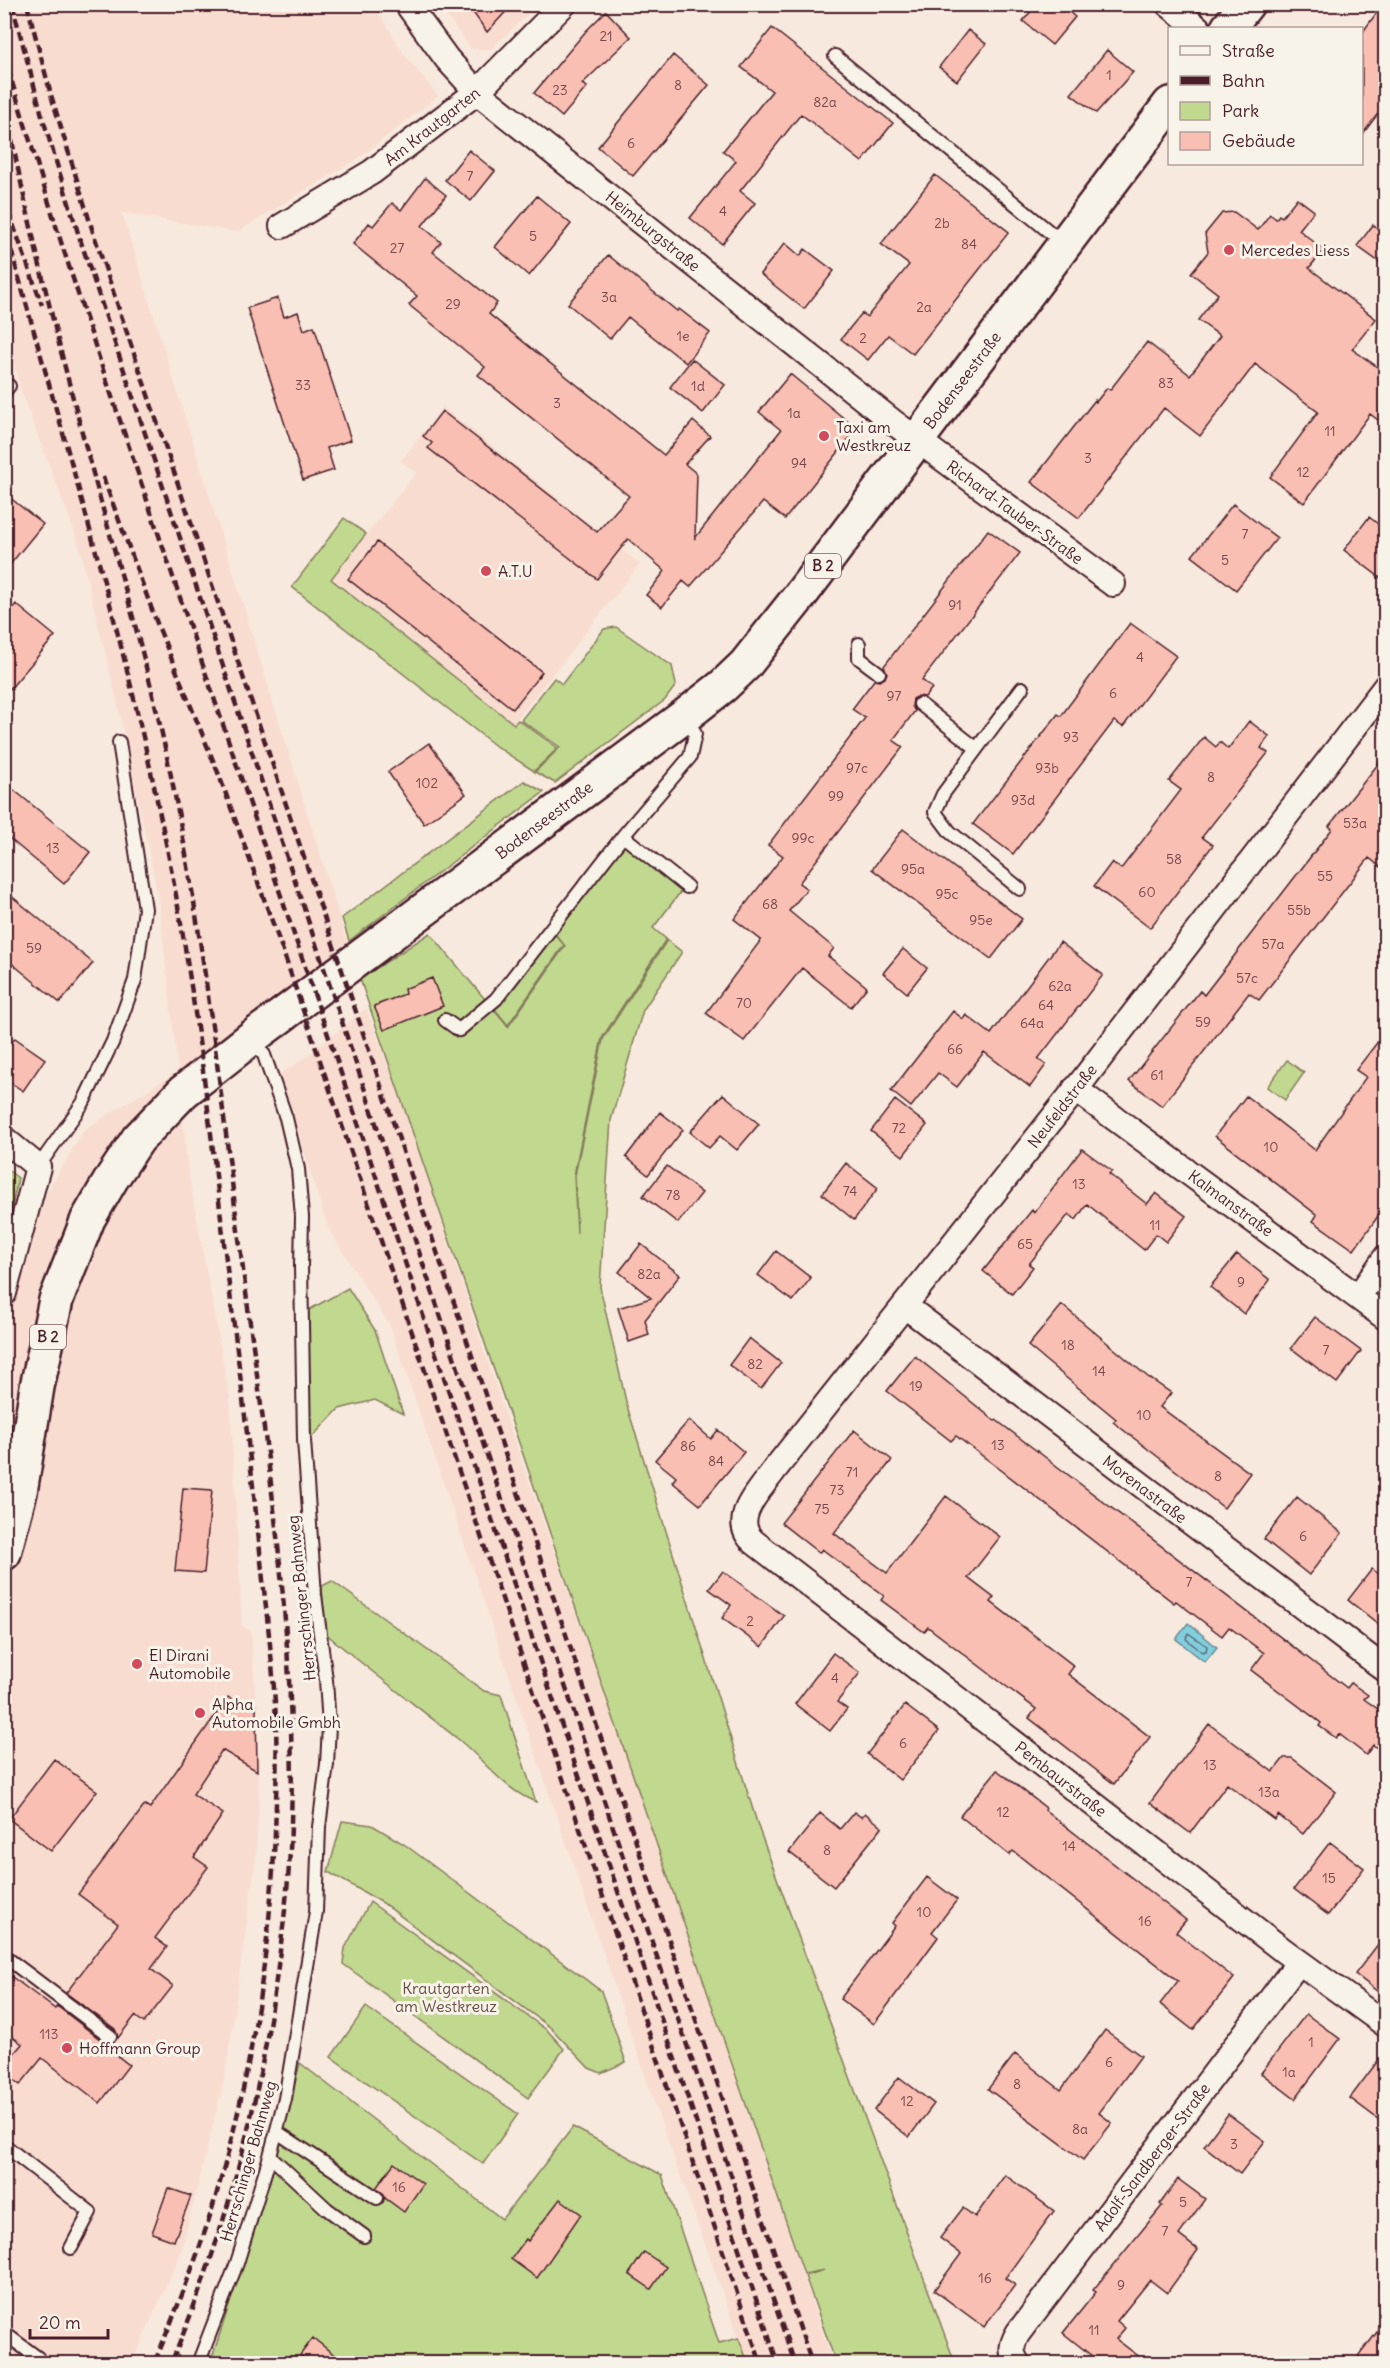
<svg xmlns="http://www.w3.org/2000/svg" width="1390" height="2368" viewBox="0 0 1390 2368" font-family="Delius,sans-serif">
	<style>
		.built { fill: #f8dcd0 }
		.green { fill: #c1d88f; stroke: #867c5d; stroke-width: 1.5 }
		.water { fill: #81cfde; stroke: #6b8996; stroke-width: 1.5 }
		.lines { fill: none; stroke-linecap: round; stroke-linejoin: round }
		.shore { stroke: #606573; stroke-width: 1.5 }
		.building { fill: #f9bfb2; stroke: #4a1f2b; stroke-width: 1.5 }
		.service-casing { stroke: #4a1f2b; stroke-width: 16 }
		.minor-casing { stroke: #4a1f2b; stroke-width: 28 }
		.primary-casing { stroke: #4a1f2b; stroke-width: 38 }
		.service { stroke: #f7f3e8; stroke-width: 12 }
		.minor { stroke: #f7f3e8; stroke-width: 24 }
		.primary { stroke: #f7f3e8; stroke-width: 33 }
		.rail { stroke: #4a1f2b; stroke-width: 4.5; stroke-dasharray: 9 4.5; stroke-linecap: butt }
		.poi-dot { fill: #d1495b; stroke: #f7f3e8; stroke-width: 2 }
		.labels { text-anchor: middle; stroke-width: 6; stroke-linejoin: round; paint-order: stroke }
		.number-label { font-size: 14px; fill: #76474d }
		.shield { fill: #f7f3e8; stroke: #7e5f64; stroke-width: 1.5 }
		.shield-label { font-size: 15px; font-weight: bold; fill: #4a1f2b }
		.street-label { font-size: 16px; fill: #4a1f2b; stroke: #f7f3e8 }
		.poi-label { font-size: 16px; fill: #4a1f2b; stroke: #f7f3e8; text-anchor: start }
		.park-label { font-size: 16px; fill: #684d44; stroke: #f7f3e8 }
	</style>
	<rect width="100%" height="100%" fill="#f7e9dd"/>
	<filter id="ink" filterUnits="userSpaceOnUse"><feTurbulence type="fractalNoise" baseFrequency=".0167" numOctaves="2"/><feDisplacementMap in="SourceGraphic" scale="12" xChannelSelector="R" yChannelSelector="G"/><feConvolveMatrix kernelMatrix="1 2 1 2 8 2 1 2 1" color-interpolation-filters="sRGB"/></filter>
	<g filter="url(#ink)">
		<!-- built -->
		<path class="built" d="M5,5H374L404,54L438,96L359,158L237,232L122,213L347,942L178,1072L188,1171L230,1399L242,1626L251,1631L256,1706L259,1794L256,1856L225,2077L181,2252L132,2363L5,2364V1334L13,1286L42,1200L84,1130L178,1071L158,895L117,701L78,541L24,399L5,335Z
			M438,5H538L491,49H472Z
			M443,407L640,564L514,723L332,578L416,473L401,461Z
			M366,1008L401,1099L501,1402L635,1781L833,2363H748L661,2122L390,1326L328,1228L280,1074L308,1056Z"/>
		<!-- green -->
		<path class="green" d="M344,518L366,534L331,579L514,724L518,720L558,748L534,771L497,747L292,587Z
			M616,627L672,666L676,685L665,700L555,783L535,772L560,747L521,720L554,678L562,684L604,629Z
			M524,781L544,792L349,941L342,918Z
			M629,844L682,890L653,928L666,939L602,1038L574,1175L577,1233L575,1175L603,1039L667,940L682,952L643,1010L611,1120L600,1287L627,1406L759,1829L955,2363L897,2364L894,2362L895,2363H836L805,2276L824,2270L804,2274L360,979L430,933L508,1027L565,946L552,930L620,845Z
			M551,930L564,945L508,1025L494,1008Z
			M1287,1060L1304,1073L1285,1100L1267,1087Z
			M5,1168L18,1178L5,1238Z
			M348,1288L375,1330L403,1414L375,1400L339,1409L311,1438L307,1311Z
			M332,1581L484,1691L501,1695L536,1802C505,1791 484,1760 458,1739C414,1704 369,1670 325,1633L322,1586Z
			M342,1821L372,1825L404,1844L601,1991L626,2062L601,2073L589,2068L551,2028L383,1903L328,1872Z
			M370,1902L548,2031L564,2049L528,2098L343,1964L345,1948Z
			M366,2007L518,2114L483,2164L331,2057Z
			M300,2063L502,2219L573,2127L662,2175L719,2343L739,2338L748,2363L210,2364L272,2174Z"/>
		<!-- water -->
		<path class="water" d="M1188,1623L1217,1647L1205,1662L1176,1639Z"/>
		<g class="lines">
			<!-- shore -->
			<path class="shore" d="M1188,1633L1207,1646L1206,1651L1202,1652L1186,1639Z"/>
		</g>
		<!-- building -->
		<path class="building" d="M467,4H513L487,32Z
			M1037,4H1060L1075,17L1052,45L1023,21Z
			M1383,4H1386V103L1362,135V33Z
			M606,11L631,37L582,84L587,87L562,117L534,93L586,31Z
			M772,28L893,123L862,162L801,114L740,191L755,203L722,244L690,218L736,161L723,151L772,91L741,67Z
			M968,30L986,44L957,81L939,67Z
			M1107,50L1133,72L1096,113L1071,94Z
			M673,55L709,85L633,176L598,147Z
			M469,150L495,171L471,201L445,180Z
			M935,175L1009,232L913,354L888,335L868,360L841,339L862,313L867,317L909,265L881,244Z
			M425,178L446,195L422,226L441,242L433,252L497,303L489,314L664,455L693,421L710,436L685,464L697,474L695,538L781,430L759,412L790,374L857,429L785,519L763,502L690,587L683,581L662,607L646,595L665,571L628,539L597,579L428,448L432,443L423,436L442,411L597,532L629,496L478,375L485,367L409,305L417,296L353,244L369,223L373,226L392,203L401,210Z
			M537,196L571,224L529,276L495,247Z
			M1297,198L1314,211L1299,230L1324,250L1309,268L1376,319L1352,349L1386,373V426L1370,414L1304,503L1270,477L1318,412L1255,364L1200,436L1164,408L1079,518L1031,482L1095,400L1096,402L1107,388L1110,390L1147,342L1190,375L1220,336L1198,320L1218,294L1191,273L1208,252L1205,234L1222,213L1234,212L1258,230L1270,214L1276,219L1279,215L1282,217Z
			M1373,225L1386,235V267L1357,246Z
			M785,243L800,256L805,249L834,271L804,309L760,274Z
			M608,255L677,311L679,309L710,333L686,363L628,317L610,339L568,304Z
			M278,298L284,317L298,312L304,330L314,326L351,440L327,448L334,470L303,480L247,308Z
			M692,359L725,385L703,413L670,387Z
			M4,493L43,524L4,572Z
			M1233,504L1277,538L1236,590L1192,556Z
			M1369,517L1386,530V582L1344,550Z
			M988,530L1020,553L922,680L932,688L925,697L918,696L913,699L912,706L915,711L893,740L903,747L799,883L807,889L789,911L834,948L828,956L867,987L851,1007L802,968L744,1041L706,1013L761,940L734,919L783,856L768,845L865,718L852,709L874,680L879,681L885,678L887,673L884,666Z
			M377,542L542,672L513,709L348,579Z
			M16,604L55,636L4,696V619Z
			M1130,623L1176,656L1123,727L1114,721L1013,854L973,824L1058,714L1061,716Z
			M1249,721L1269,736L1261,748L1268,753L1202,837L1213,845L1150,928L1094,886L1112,862L1121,869L1181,790L1169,781L1204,737L1216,747L1220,742L1228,749Z
			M429,743L466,794L424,824L388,772Z
			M1386,754V871L1369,858L1259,1000L1249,993L1162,1106L1129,1081L1200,991L1204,995L1332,829L1329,826Z
			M4,782L90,852L64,884L4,834Z
			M903,829L1022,919L991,959L872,869Z
			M4,890L93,963L60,1003L4,957Z
			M1060,942L1103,975L1038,1059L1046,1065L1030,1087L984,1052L957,1087L938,1073L911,1107L891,1091L953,1011L963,1019L966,1015L991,1034Z
			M903,949L927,968L907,993L883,973Z
			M432,978L443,1006L384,1030L374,1006L405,994L404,989Z
			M1386,1031V1205L1354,1250L1313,1221L1317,1215L1215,1136L1246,1096L1315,1150L1366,1077L1356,1070Z
			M15,1038L45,1059L23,1091L4,1078V1053Z
			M723,1094L759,1124L737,1150L720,1136L709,1148L690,1132Z
			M895,1100L927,1125L903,1156L871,1131Z
			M660,1112L683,1130L648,1175L626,1157Z
			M1082,1149L1112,1171L1109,1174L1147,1204L1156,1193L1186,1216L1166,1242L1156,1234L1144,1250L1087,1204L1076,1220L1069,1214L1029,1264L1033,1267L1012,1294L983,1271L1032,1210L1034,1213Z
			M846,1163L878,1188L854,1220L822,1194Z
			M667,1166L702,1193L678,1223L643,1196Z
			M641,1244L680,1275L645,1320L649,1335L629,1342L618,1308L651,1298L619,1272Z
			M776,1251L811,1278L793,1301L758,1275Z
			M1237,1254L1270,1280L1244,1314L1210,1287Z
			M1062,1305L1148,1377L1171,1393L1160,1407L1250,1473L1224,1508L1113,1422L1116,1419L1028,1346Z
			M1315,1317L1361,1351L1337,1383L1291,1348Z
			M749,1338L781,1363L761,1389L729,1365Z
			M915,1356L995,1421L996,1420L1041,1454L1347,1688L1351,1683L1368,1695L1364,1699L1386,1715V1755L1373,1745L1366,1755L1339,1734L1336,1738L1319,1726L1321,1723L1251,1670L1264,1653L1229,1627L1222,1636L1176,1601L1174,1603L1001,1470L956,1436L951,1441L887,1391Z
			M689,1420L711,1439L718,1430L744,1452L700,1505L672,1482L676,1477L655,1460Z
			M854,1430L892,1460L834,1533L887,1573L946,1496L1000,1537L968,1578L994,1598L991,1602L1074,1666L1068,1674L1150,1737L1114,1784L1029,1718L1036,1709L928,1627L924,1632L881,1600L884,1596L822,1549L819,1553L781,1523Z
			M183,1488L212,1490L204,1573L175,1571Z
			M1297,1497L1342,1533L1309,1575L1264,1539Z
			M1372,1569L1386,1579V1630L1348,1600Z
			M723,1571L784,1616L762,1647L722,1618L731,1605L709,1589Z
			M833,1653L860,1673L837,1702L847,1709L830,1731L795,1704Z
			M228,1697L243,1707L256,1706L257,1771L222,1750L193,1794L223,1814L194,1857L208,1867L155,1938L167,1947L151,1969L173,1986L144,2023L135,2016L118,2038L115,2029L66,1993L118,1924L78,1894L145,1805L150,1808Z
			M905,1705L939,1731L900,1780L867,1754Z
			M1209,1724L1273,1772L1284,1758H1292L1336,1792L1303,1834L1278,1815L1275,1820L1227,1784L1190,1833L1150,1803Z
			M54,1759L97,1791L51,1851L9,1819Z
			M997,1770L1046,1808L1045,1810L1186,1920L1176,1932L1234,1978L1193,2030L1160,2004L1178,1981L1013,1851L1009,1855L960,1816Z
			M854,1812L861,1817L865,1813L882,1827L834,1887L789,1852L820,1813L840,1829Z
			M1330,1842L1364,1868L1328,1915L1294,1889Z
			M927,1877L957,1900L932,1932L938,1937L874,2024L840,1999L895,1926L892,1923Z
			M1386,1934V1998L1355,1974Z
			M4,1971L55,2009L57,2006L105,2043H113L109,2049L129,2065L100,2103L42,2058L20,2085L4,2072V2065L22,2044L4,2030Z
			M1306,2014L1340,2039L1295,2099L1261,2073Z
			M1105,2030L1141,2056L1099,2113L1112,2123L1083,2160L988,2089L1015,2054L1061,2090Z
			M1386,2050V2125L1350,2098Z
			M899,2077L934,2104L909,2137L874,2110Z
			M1228,2114L1265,2141L1240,2174L1204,2146Z
			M394,2163L423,2184L404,2212L385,2198L384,2194L376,2188Z
			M1005,2175L1054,2211L1005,2278L1015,2285L984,2327L934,2290L961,2254L940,2238L963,2208L975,2217Z
			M1178,2179L1205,2199L1179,2235L1198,2250L1167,2293L1150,2280L1117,2321L1125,2328L1116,2339L1149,2364H1102L1063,2333L1096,2292L1093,2290L1162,2206L1160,2204Z
			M168,2188L191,2196L174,2241L152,2233Z
			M560,2199L581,2214L537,2278L511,2259L526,2239L528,2241Z
			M644,2252L666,2267L651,2289L629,2274Z
			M1386,2320V2364H1353Z
			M313,2338L346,2364H312L300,2355Z"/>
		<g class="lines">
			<!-- service casing -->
			<g class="service-casing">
				<path id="service" d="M835,56L1063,243
					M4,392L9,386
					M859,644V658L879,673
					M920,704L976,748
					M623,836L687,887
					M1020,889L950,832L935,812L943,794L1022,688
					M445,1020L459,1030L496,999L623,836L690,757L695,734L687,716
					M38,1167L83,1103L113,1041L135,980L145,909L119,742
					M4,1956L110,2036
					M277,2132L377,2198
					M4,2145L90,2212L71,2248
					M270,2156L327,2209L364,2236
					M4,2333L38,2358L35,2364
					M198,2364L237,2263L270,2156L285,2099L316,1912L319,1827L327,1764L329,1726L326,1680L315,1595L304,1440L301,1266L302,1217L298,1169L286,1118L264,1055L255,1037"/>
			</g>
			<!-- minor casing -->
			<g class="minor-casing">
				<path id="minor" d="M407,4L447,59L477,92L893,422L1113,584
					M1168,4L1198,28
					M282,226L372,172L477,92L564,4
					M1386,686L1083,1080L775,1469C761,1489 728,1519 754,1542L1284,1951L1386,2025
					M1075,1089L1386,1318
					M4,1139L38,1167L4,1293
					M1358,1297L1386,1257
					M905,1306L1386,1670
					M1018,2364C1010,2352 1011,2345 1018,2333L1299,1962"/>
			</g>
			<!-- primary casing -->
			<g class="primary-casing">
				<path id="primary" d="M1228,28L1247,4
					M4,1553L20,1492L37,1387L56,1300L88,1219L112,1178L138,1139L183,1092L254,1036L686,715L723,686L745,665L799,597L1170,104"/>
			</g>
			<!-- service -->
			<use href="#service" class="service"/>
			<!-- minor -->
			<use href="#minor" class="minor"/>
			<!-- primary -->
			<use href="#primary" class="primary"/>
			<!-- rail -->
			<path class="rail" d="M12,4L43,119L79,236L495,1479L795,2364
				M27,4L51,95L93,232L812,2364
				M4,56L61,242L106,379L778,2364
				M4,101C25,207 50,312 78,417C103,514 133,610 156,708C198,885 217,1066 240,1246C264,1437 297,1630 291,1823C290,1873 284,1923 277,1973C258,2112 225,2234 171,2364
				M4,199L42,305
				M4,224C59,425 122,625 163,829C197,990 213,1155 233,1318C244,1405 254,1492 263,1580C268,1627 274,1674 276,1722C280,1885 260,2053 212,2209C196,2262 175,2313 154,2364
				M103,477L158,626L219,775L284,954L761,2364"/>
		</g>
	</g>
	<!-- markers -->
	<g class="poi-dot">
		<circle cx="1229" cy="250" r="6"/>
		<circle cx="824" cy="436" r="6"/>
		<circle cx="486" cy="571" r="6"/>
		<circle cx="137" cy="1664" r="6"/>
		<circle cx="200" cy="1713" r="6"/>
		<circle cx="67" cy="2048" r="6"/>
	</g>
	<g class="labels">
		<!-- number labels -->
		<g class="number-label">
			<text x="606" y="41">21</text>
			<text x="1109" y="80">1</text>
			<text x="678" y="90">8</text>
			<text x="560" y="95">23</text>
			<text x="825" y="107">82a</text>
			<text x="631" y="148">6</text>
			<text x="470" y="181">7</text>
			<text x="723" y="216">4</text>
			<text x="942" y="228">2b</text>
			<text x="533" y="241">5</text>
			<text x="969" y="249">84</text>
			<text x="397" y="253">27</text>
			<text x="609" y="302">3a</text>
			<text x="453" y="309">29</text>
			<text x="924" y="312">2a</text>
			<text x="683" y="341">1e</text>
			<text x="863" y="343">2</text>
			<text x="1166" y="388">83</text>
			<text x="303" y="390">33</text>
			<text x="698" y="391">1d</text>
			<text x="557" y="408">3</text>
			<text x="794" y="418">1a</text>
			<text x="1330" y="436">11</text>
			<text x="1088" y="463">3</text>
			<text x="799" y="468">94</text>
			<text x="1303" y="477">12</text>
			<text x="1245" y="539">7</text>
			<text x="1225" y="565">5</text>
			<text x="955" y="610">91</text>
			<text x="1140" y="662">4</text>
			<text x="1113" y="698">6</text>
			<text x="894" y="701">97</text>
			<text x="1071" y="742">93</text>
			<text x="857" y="773">97c</text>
			<text x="1047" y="773">93b</text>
			<text x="1211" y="782">8</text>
			<text x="427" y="788">102</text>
			<text x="836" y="801">99</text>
			<text x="1023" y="805">93d</text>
			<text x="1355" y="828">53a</text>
			<text x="803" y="843">99c</text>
			<text x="53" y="853">13</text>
			<text x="1174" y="864">58</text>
			<text x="913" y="874">95a</text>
			<text x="1325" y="881">55</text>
			<text x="1147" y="897">60</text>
			<text x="947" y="899">95c</text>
			<text x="770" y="909">68</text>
			<text x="1299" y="915">55b</text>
			<text x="981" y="925">95e</text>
			<text x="1273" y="949">57a</text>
			<text x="34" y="953">59</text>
			<text x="1247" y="983">57c</text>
			<text x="1060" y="991">62a</text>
			<text x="744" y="1008">70</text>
			<text x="1046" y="1010">64</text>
			<text x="1203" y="1027">59</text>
			<text x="1032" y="1028">64a</text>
			<text x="955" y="1054">66</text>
			<text x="1157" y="1080">61</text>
			<text x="899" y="1133">72</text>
			<text x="1271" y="1152">10</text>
			<text x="1079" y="1189">13</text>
			<text x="850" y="1196">74</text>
			<text x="673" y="1200">78</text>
			<text x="1155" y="1230">11</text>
			<text x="1025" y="1249">65</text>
			<text x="649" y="1279">82a</text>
			<text x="1241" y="1287">9</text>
			<text x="1068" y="1350">18</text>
			<text x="1326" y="1355">7</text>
			<text x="755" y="1369">82</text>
			<text x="1099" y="1376">14</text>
			<text x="916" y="1391">19</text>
			<text x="1144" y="1420">10</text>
			<text x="998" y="1450">13</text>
			<text x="688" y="1451">86</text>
			<text x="716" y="1466">84</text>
			<text x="852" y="1477">71</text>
			<text x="1218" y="1481">8</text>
			<text x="837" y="1495">73</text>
			<text x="822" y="1514">75</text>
			<text x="1303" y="1541">6</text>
			<text x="1189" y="1587">7</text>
			<text x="750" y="1626">2</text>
			<text x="835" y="1683">4</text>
			<text x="903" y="1748">6</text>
			<text x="1210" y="1770">13</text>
			<text x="1269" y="1797">13a</text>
			<text x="1003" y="1817">12</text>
			<text x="1069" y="1851">14</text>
			<text x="827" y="1855">8</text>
			<text x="1329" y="1883">15</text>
			<text x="924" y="1917">10</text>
			<text x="1145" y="1926">16</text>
			<text x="49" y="2039">113</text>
			<text x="1311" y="2047">1</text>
			<text x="1109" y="2067">6</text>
			<text x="1289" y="2077">1a</text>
			<text x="1017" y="2089">8</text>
			<text x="907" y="2106">12</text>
			<text x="1080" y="2134">8a</text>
			<text x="1234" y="2149">3</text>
			<text x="399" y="2192">16</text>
			<text x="1183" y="2207">5</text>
			<text x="1165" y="2236">7</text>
			<text x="985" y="2283">16</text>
			<text x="1121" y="2290">9</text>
			<text x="1094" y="2335">11</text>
		</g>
		<!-- shield labels -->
		<g class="shield">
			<rect x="805" y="554" width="36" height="24" rx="4.5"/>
			<rect x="30" y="1325" width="36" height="24" rx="4.5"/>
		</g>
		<g class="shield-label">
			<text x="823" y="571">B 2</text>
			<text x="48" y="1342">B 2</text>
		</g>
		<!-- street labels -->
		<g class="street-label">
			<text transform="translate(432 126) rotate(-38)" y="6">Am Krautgarten</text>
			<text transform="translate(653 231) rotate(39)" y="6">Heimburgstraße</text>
			<text transform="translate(962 380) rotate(-53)" y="6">Bodenseestraße</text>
			<text transform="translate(1015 512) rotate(36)" y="6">Richard-Tauber-Straße</text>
			<text transform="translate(544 820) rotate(-37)" y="6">Bodenseestraße</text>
			<text transform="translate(1062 1106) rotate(-52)" y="6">Neufeldstraße</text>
			<text transform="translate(1231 1203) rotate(36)" y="6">Kalmanstraße</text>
			<text transform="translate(1145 1489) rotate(37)" y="6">Morenastraße</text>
			<text transform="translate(301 1598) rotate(-96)" y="6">Herrschinger Bahnweg</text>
			<text transform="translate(1061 1779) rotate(38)" y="6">Pembaurstraße</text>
			<text transform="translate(1152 2157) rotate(-53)" y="6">Adolf-Sandberger-Straße</text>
			<text transform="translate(248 2161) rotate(-74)" y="6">Herrschinger Bahnweg</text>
		</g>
		<!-- poi labels -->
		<g class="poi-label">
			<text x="1241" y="256">Mercedes Liess</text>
			<text x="836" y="433">Taxi am<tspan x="836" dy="18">Westkreuz</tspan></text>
			<text x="498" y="577">A.T.U</text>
			<text x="149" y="1661">El Dirani<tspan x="149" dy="18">Automobile</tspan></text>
			<text x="212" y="1710">Alpha<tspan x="212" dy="18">Automobile Gmbh</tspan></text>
			<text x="79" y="2054">Hoffmann Group</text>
		</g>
		<!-- park labels -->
		<g class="park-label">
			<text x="446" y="1994">Krautgarten<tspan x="446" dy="18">am Westkreuz</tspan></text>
		</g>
	</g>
	<!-- margin -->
	<rect width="1390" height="2368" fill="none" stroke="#f7f3e8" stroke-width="24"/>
	<rect x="12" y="12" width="1366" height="2344" fill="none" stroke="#4a1f2b" stroke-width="2" filter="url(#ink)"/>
	<!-- legend -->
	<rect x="1168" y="27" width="195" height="138" fill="#f7f3e8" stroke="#b29e9c" stroke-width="1.5"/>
	<rect x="1180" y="46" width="30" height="9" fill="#f7f3e8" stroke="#b29e9c" stroke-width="1.5"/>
	<text x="1222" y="57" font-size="18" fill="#4a1f2b">Straße</text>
	<rect x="1180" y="76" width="30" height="9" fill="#4a1f2b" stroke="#b29e9c" stroke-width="1.5"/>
	<text x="1222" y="87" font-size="18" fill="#4a1f2b">Bahn</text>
	<rect x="1180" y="102" width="30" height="18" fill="#c1d88f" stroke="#b29e9c" stroke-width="1.5"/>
	<text x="1222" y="117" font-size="18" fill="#4a1f2b">Park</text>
	<rect x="1180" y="132" width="30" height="18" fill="#f9bfb2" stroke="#b29e9c" stroke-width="1.5"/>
	<text x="1222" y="147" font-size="18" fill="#4a1f2b">Gebäude</text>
	<!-- scale -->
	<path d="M30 2329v9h78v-9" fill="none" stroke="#4a1f2b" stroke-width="3"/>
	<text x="39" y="2329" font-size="18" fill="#4a1f2b" stroke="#f7f3e8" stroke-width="4.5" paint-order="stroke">20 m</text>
</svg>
